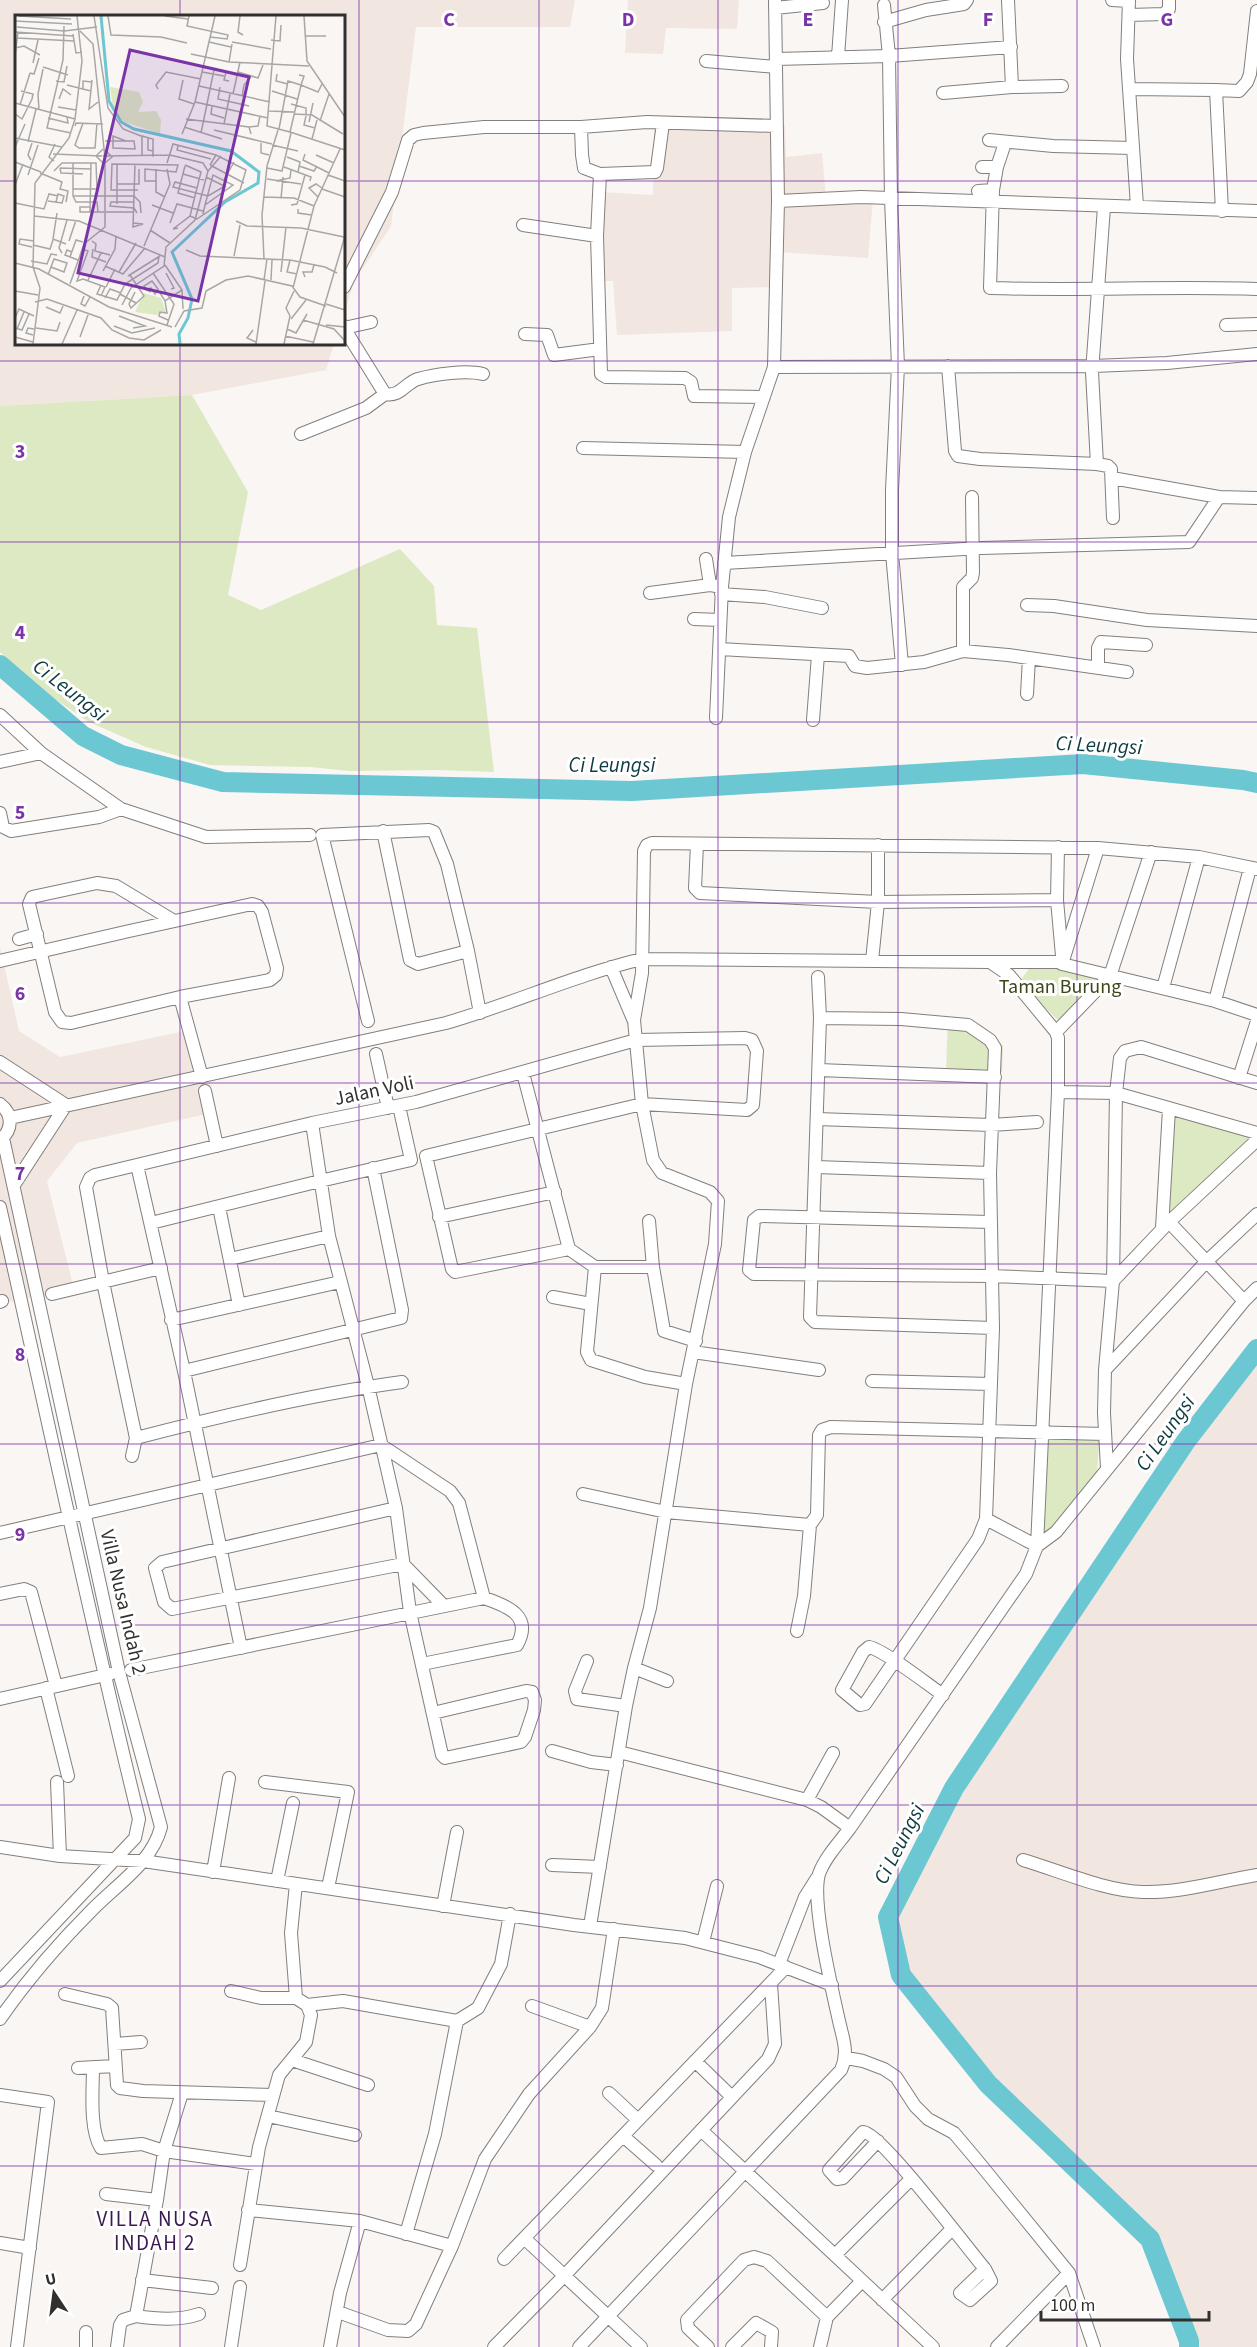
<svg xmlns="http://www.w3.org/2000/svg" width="1257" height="2347" viewBox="0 0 1257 2347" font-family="'Source Sans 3',sans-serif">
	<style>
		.built { fill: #f1e7e0 }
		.green { fill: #dde9c2 }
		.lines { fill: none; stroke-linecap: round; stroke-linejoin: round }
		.river { stroke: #6bc8d3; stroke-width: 20 }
		.minor-casing { stroke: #827f7d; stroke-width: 14 }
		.minor { stroke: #fff; stroke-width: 12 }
		.grid { fill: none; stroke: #7b34a8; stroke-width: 1.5; stroke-opacity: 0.55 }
		.labels { text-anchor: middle; stroke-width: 6; stroke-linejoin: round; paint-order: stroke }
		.park-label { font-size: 20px; fill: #3b4717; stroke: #fff }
		.street-label { font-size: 20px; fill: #31302f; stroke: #fff }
		.water-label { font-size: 21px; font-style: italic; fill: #0e3b40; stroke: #fff }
		.neighbourhood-label { font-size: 21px; letter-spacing: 1.5px; fill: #3b1951; stroke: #fff }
		.inset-river { fill: none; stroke: #6bc8d3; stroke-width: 3 }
		.inset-road { fill: none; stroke: #a9a7a5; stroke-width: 1.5 }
		.view { fill: #7b34a8; fill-opacity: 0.15; stroke: #7b34a8; stroke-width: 3 }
		.inset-edge { fill: none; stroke: #31302f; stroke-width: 3 }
		.grid-label { font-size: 20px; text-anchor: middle; font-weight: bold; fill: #7b34a8; stroke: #fff; stroke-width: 6; stroke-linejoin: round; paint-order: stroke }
	</style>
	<rect width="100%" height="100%" fill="#f9f6f4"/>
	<!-- built -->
	<path class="built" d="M0,0H575L570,27H416L391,226L354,282L344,315V16H16V344H334L326,370L192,395L0,406Z
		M628,0H739L737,29L666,28L663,54L625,53Z
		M785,125L786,157L822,153L826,198L873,199L868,258L778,252L776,287L732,288V331L617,335L613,281H599L602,192L653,195L654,127Z
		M0,947L19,1031L60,1057L190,1030L211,1113L77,1143L47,1181L74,1289L0,1304Z
		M1257,1349V2347H1189V2341L1150,2239L988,2084L901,1975L888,1917L950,1796L1186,1441Z"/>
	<!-- green -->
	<path class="green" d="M192,395L248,492L228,595L261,610L400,549L434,586L437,625L477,628L494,772L439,770L349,771L310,767L210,765L146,747L89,722L46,693L0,652V406Z
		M1037,957L1114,974L1060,1022L1019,983Z
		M948,1019H970L1003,1046L1002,1072L946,1071Z
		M1169,1109L1257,1133L1162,1228Z
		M1045,1432L1100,1434L1096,1483L1056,1532L1043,1531Z"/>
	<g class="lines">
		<!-- river -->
		<path class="river" d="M0,665L83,736L121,755L223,782L632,791L1083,764L1243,780L1257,783
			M1189,2347V2341L1150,2239L988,2084L901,1975L888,1917L954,1788L1186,1441L1257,1349"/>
		<!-- minor casing -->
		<g class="minor-casing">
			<path id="minor" d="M1008,0L1012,87L1062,86
				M1112,0L1129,1
				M1129,0L1127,59L1137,206
				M884,5L889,56L891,199L898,366L892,490V553L902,665
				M775,8L823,3
				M1129,15L1164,14L1169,9V0
				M884,22L926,10L964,4L967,0
				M838,57L842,0
				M776,59L889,56L1011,47
				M706,61L776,67
				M1129,89L1216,90
				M943,93L1012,87
				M581,127L582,155L584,168L600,174L655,172L657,168L663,123
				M989,140L1053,146L1133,148
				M982,167H997L993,190L990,288C1079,291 1168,286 1257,289
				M997,167L1005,143
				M600,174L597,236L601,374L606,377L685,378L691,382L694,396L764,397
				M978,191L993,190
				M778,201L861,197L1257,211
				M1104,207L1092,372L1097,464L1108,466L1111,469L1113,518
				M1222,211L1216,90L1239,91L1247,82L1250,74L1257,11
				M523,225L597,236
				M344,287L392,192L408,140L414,135L423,133L484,127H581L647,122L776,126
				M1226,325L1257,324
				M344,326V328L371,322
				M525,334L547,335L554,355L600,349
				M948,366L955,451L958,456L980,459L1097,464
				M774,367L1093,366L1167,363L1257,354
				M385,394C401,397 405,383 418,379C435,374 466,370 483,374
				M301,434L366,408L385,394L344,328
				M583,448L745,452
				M1112,478L1219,497
				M706,559L710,585
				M724,563L981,548L1189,542L1219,497L1257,498
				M650,593L710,585L722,587
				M721,594L765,597L822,608
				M1027,605L1054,606L1147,620L1257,626
				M694,619L720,620
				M720,649L849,656L855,666L867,668L924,662L963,651L1008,655L1127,672
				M963,651V587L972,578L973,573L972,497
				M1098,668V648L1101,642L1146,645
				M1027,694L1029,658
				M0,715L41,753L121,809L206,837L310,835
				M716,718L722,587L729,517L745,452L774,367L778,201L775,0
				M813,720L818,655
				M0,762L41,753
				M0,813L3,827L11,831L99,817L121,809
				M383,831L410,960L418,964L468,951
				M697,844L695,888L700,893L878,902L1057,900
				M1058,847L1057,900L1062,956
				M19,939L37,934
				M0,961C84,941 168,922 252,904L258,906L262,912L277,968L276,975L270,980L180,997L71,1023L62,1022L55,1012L29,904L32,897L97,883L116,886L174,921
				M872,961L878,902V845
				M990,962H1062V964L1215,1001L1257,1015
				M1062,964L1098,848L1199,857L1257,869
				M611,967L633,1019
				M818,977L820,1018L810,1317L815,1322L993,1328
				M1163,988L1199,857
				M180,997L202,1077
				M1215,1001L1250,868
				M820,1018L901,1019L968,1025L990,1040L995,1048L990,1173L993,1328L986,1519L978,1539L865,1704L860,1705L842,1690L863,1652L869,1647C884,1650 927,1684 943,1695
				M368,1021L322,835L429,830L434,832L447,864L468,951L480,1013
				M1056,1032L1110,976L1151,852
				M376,1054L388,1108
				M0,1062L66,1105L14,1185
				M819,1070L995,1077
				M523,1073L569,1249L595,1267L587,1352L591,1360L645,1377L686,1384
				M1239,1078L1257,1021
				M205,1091L217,1146
				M1058,1092L1116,1093L1257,1133
				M0,1104C13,1114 13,1130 0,1140
				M10,1118L446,1023C512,1004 575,975 642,959L990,962L1009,975L1056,1032L1058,1038V1092L1037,1546L1026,1574L850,1828C839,1843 825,1857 819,1874C811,1902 832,1989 839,2021C843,2039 849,2052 841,2070L579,2347
				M817,1119L991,1125L1037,1122
				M312,1123L329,1236L368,1386L396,1508L410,1612L442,1755L445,1758L521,1742L525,1737L534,1710L535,1700L532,1692L526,1691L433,1713
				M137,1165L184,1371L241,1648
				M816,1167L990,1173
				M0,1207C46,1411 89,1616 139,1819L135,1838L0,1981
				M219,1207L239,1305
				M439,1217L555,1192
				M649,1221L653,1267L664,1331L696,1341
				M990,1222L759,1216L754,1220L749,1270L754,1274L991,1276L1113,1281L1169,1222L1257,1140
				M1169,1222L1244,1301
				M151,1223L320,1181L411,1160L399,1106
				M1162,1228L1169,1109
				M230,1259L329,1236
				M595,1267H653
				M52,1294L161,1268
				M553,1297L591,1304
				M0,1302L2,1301
				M171,1320L340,1282
				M693,1352L819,1370
				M1105,1370L1207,1261L1257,1214
				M184,1371L401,1318L402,1310L373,1168
				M872,1381L991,1384
				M402,1382C313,1394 224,1415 136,1438L103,1282L86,1187L90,1178L95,1175L312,1123L416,1102L636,1040L745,1038L752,1040L757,1051L753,1105L747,1110L642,1104L426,1156L452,1269L455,1272L569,1249
				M132,1456L136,1438
				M1107,1468L1104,1413L1105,1370L1113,1281L1116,1093L1120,1058L1125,1051L1141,1047L1257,1083
				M583,1494L666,1512L810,1525
				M396,1508L162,1562L155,1568L164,1602L172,1609L403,1564L444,1606
				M986,1519L1037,1546L1056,1532L1244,1301L1257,1288
				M0,1533L381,1445L450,1491L459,1503L484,1598
				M0,1594L24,1589L31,1592L56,1686
				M797,1631L804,1596L810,1525L817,1515L819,1435L822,1430L831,1427L1105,1434
				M587,1661L575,1691L577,1699L626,1706
				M634,1668L667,1681
				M131,1670L484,1598C508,1606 533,1616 517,1645L422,1664
				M46,1688L68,1776
				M0,1699L110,1674
				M552,1751L591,1762L617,1765
				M619,1752L807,1800L821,1807L850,1828
				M57,1782L60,1856
				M265,1782L348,1792L328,1888
				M807,1800L833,1753
				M0,1847L60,1856L143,1861L574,1925L685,1938L759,1957L832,1985
				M1023,1860C1060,1871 1105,1891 1143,1892C1182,1893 1219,1881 1257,1875
				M552,1865L600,1867
				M213,1872L229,1778
				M277,1881L293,1803
				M443,1906L457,1832
				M590,1926L626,1706L634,1668L650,1608L686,1384L715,1244L718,1201L710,1192L662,1173L653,1160L642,1104L634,1020L642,973L644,851L647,845L652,843L1098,848
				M703,1942L717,1886
				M779,1964L805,1897L817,1878
				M231,1991L261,1998H296
				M65,1994L107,2004L112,2008L117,2085L120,2088L143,2091L273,2095
				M307,2005L343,2001L457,2021L478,2008L501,1964L510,1914
				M532,2006L590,2027
				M0,2019C27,1980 58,1944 92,1910C116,1885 152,1863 161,1827L119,1672L3,1138
				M115,2044L141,2042
				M847,2058L863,2061L884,2069L896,2077L915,2106L928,2119L954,2133L976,2159L1069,2273L1094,2347
				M292,2060L368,2085
				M695,2061L732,2097
				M93,2067C93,2089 89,2129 101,2148L142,2144L164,2151L256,2164
				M78,2068L115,2066
				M609,2093L638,2120
				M0,2095L48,2102L17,2347
				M268,2116L355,2135
				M701,2130L933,2347
				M623,2136L656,2165
				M878,2141L843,2178L837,2179L829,2170L863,2132C880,2132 968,2249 985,2269L991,2281L970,2300L960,2293L985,2269
				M106,2194L157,2200
				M248,2210L360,2221L452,2246L485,2159L529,2094L590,2027L602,2008L614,1929
				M406,2234L435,2134L457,2021
				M524,2238L641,2347
				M0,2243L30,2248
				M835,2255L911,2179
				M504,2259L786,1967
				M240,2265L259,2147L279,2075L306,2042L311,2015L307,2005L296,1998L291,1933L296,1884
				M142,2280L212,2288
				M882,2300L952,2229
				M338,2312L388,2330L408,2331L416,2324L452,2246
				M136,2316C156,2319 180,2321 199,2314
				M827,2317L862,2281
				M86,2347V2332
				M117,2347L120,2325L123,2320L136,2316L157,2200L164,2151L182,2093
				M231,2347L240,2287
				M330,2347L340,2293L360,2221
				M494,2347L564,2276L768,2059L775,2044L771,1984
				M708,2347L688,2328L687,2320L744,2260L754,2257L767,2261L827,2317L820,2347
				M732,2347L756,2323L772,2332L771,2347
				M997,2347L1069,2273"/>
		</g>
		<!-- minor -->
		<use href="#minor" class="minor"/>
	</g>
	<!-- grid -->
	<path class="grid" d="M180,0V16M359,0V2347M539,0V2347M718,0V2347M898,0V2347M1077,0V2347M0,181H16M344,181H1257M180,344V2347M0,361H1257M0,542H1257M0,722H1257M0,903H1257M0,1083H1257M0,1264H1257M0,1444H1257M0,1625H1257M0,1805H1257M0,1986H1257M0,2166H1257"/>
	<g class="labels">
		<!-- park labels -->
		<g class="park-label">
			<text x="1060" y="993">Taman Burung</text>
		</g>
		<!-- street labels -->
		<g class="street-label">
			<text transform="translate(374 1090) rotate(-12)" y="7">Jalan Voli</text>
			<text transform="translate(124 1602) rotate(77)" y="7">Villa Nusa Indah 2</text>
		</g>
		<!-- water labels -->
		<g class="water-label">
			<text transform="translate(70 690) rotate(38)" y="7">Ci Leungsi</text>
			<text transform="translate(1099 745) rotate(3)" y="7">Ci Leungsi</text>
			<text x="612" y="772">Ci Leungsi</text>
			<text transform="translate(1165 1433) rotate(-55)" y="7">Ci Leungsi</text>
			<text transform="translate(899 1844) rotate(-63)" y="7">Ci Leungsi</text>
		</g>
		<!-- neighbourhood labels -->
		<g class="neighbourhood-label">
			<text x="155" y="2226">VILLA NUSA<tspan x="155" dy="24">INDAH 2</tspan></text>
		</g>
	</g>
	<!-- overview -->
	<g transform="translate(15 15)">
		<rect width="330" height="330" fill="#f9f6f4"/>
		<path d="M95,72L124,77L128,87L123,97L141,96L146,105L145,119L107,106L98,93ZM129,278L146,283L151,297L142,300L120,297Z" fill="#dde9c2"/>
		<path class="inset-river" d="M86,1L94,86L106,107L119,114L216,136L244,157L243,168L210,187L157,237L177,284L173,303L164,319L165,329"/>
		<path class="inset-road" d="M4,1L56,4M79,1L93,93L108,114L126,121M93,1L96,20L146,22L172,28M150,1L173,4M174,1L172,11L213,20L212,24L195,22M225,1L223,17L228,20M261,1L252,111L275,117L286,70L303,77L307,69M289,1L292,46L330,102M0,6L57,9M49,11L48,45L32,113L56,118M2,12L49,16L82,12M65,16L78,29L90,143L88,140M0,17L58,21M58,19L61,38L67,37M290,21H311M2,23L59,26M256,25L265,26L266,10M194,27L216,32M217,27L256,34M0,33L9,31L25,40M176,39L214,47L294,51M0,41L3,17M214,47L217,29M18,48L23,25M28,52L53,60M187,57L209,61M223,57L243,63L248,50M15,58L19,59L24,43M262,59L261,66L273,69M77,65L74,94L83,87M168,65L164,84L179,89M41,66L49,67L52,51M214,66L209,65L211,57L222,60M52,70L76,76M184,71L255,87M205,72L203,84L234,91M143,74L141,70L151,57L186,64M68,75V66L77,67M257,76L282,84M218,79L225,47M227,82L229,70L236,62M44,84L48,74L56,80M180,87L253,103M0,88L60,104M276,89L291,93V99M5,90L15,58M197,91L196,99L209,103M43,92L61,95M24,95L23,79L28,54M254,96L279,97M0,99L7,104L17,84L18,79L6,76M279,99L297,100L328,119M291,101L289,110L300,113M33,103L53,108L52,102M171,104L234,112L236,119M305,106L314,79M294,107L298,88M68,108L60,130L64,133H80L82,108M209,109L215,79M60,111L61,108L88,109M169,112L207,124M234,112L243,111L245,101M264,114L273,66L286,70L289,61L284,60M199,115L257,129M275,117L330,135M186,118L199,55M167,119L180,87L200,1M133,122V135L138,136M0,123L47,132M297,124L302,105M90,126H119L120,134L98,133V121L111,126M13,127L21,94M246,128V138L254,140M257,130L283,136M163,131L162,135L196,144M0,132L10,109M88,134L81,141L88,148M38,139L87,141M290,139L288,145L314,158M127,140V121L138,124V142M301,140L319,148M91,141L155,140L188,148L193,156L180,205L151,232L149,251L116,273L107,290M272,142L285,147L283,157M16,145L13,140L17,128M39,146L34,142L40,129M0,147L26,157M90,148L97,142L90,135M152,148L158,129L201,140M195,150L229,168M170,151L163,178L180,183M284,151L299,156L302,151M269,152L296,162L295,166M45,153L76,154M45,153L46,158L68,159M252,153L267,156L276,118M141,154V177L150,182M39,156L47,148H81L82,174H58M193,156L206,141M25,158L47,167L45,174L53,176L51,187M168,159L189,165M13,160L23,130M313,160L330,166M191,162L211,172M252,164L286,169M209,165L219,147M261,166L275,163L276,155M102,169H124V154M0,170L8,149M182,173L160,167L158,172L193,181L210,171M307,174L330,182M123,175H96L97,149L163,150L161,157L130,154V166H141M58,181H119L125,187L126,198M58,181L61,187H82L83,197M58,181V148M249,182L279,183L299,191M303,182L294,173L301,169L307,173M266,184L268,162M33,186L47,188L49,181L43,179L41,187M119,187H96L95,191L119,193L122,198M0,188L29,194L34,179L43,181M102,189V149M137,190L158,198M276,190L282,189L290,160M75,192H65V197H89M283,194V198L297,200M75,197L76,148M90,197H119M42,198L38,224L51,229M188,199L190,190L198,160L218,170L190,190M19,201L64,206L150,242M175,201L182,204L225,175L231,155L201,140L195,150M221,206L232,211L286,213L329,222M118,208L128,209L118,212L120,149M155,208L162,189L188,196M163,213L158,214L175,201L186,157L170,150M135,215L155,228M54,226L61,205M77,226L81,229L80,236L95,240M18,230L35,234L38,225M129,231L155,169L152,154M17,232L4,229L5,224L19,226M67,234L73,236L62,266L68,264L90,272L86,281M78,234L77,242L91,247M171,235L185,241L275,245L310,252L322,258M57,237L52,235L50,240L63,245M47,238L44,233L52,205M219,241L225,210M55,242L61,225L68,227M249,244L247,200L252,151L263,115M275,245L272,257L282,259M16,246L32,249L36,239L42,240M0,248L24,254L94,292L157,312M150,250L167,275L168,294M90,251L108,259L130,233M18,252L20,168L54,123L60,104L67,46L62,1M88,256L100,234L101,221M104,257L121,228M266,257L271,212M138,258L159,289L152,310M151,258L159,273L156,274M33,260L39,244L52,248L49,257L36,252M115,260L129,281L116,293L114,289L120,277M113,261L145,241M290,262L288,257H297L299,250M73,265L86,238M249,265L252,244M256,265L257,245M55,269L69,229L90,212V143M86,270L82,279L102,285L110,269L143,248L144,241M91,272L100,254M278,273L299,191L325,134M131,275L136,273L140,279L143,274L137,266L129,271L131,275L136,277M0,276L23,280M145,278L150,286L167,275M105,279L121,288M69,281L66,289L70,291L75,282M90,283L95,274L106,278M150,286L152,298L145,297L144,301L153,305M20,287L32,284L86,303L97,315L114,323L129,325L146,315M311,289L330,295M31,292L45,298L48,291M104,301L130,311L118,313M0,303L4,294L19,301M276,304L291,285M288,305L319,314L330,326M311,310L330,312M99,311L117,318L140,313M160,312L169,296L187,293L191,276L211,265L233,261L277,271L285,282L311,291M0,313L7,315L14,299M21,313L42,316L45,307M2,314L9,297M272,314L281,318L292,299M238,315L232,323L241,327M18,320L11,318L13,313L19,314M270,321L298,327M0,322L18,327M65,322L73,300M18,329L25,273L18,252M47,329L62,295M241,329L250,266M269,329L275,301L271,293L279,276M298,329L330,221"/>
		<path class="view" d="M115,35L234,62L183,286L63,258Z"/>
		<rect width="330" height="330" class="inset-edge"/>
	</g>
	<g class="grid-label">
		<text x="449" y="26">C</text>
		<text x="628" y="26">D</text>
		<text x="808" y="26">E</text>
		<text x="988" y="26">F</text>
		<text x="1167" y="26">G</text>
		<text x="20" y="458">3</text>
		<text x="20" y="639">4</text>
		<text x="20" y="819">5</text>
		<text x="20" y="1000">6</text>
		<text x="20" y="1180">7</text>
		<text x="20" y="1361">8</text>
		<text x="20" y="1541">9</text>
	</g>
	<!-- north arrow -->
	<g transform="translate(54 2293) rotate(347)" stroke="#ffffff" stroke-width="4.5" paint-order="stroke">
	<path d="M0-4.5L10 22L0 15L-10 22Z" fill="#31302f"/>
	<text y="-9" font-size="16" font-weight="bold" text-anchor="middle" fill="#31302f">U</text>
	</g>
	<!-- scale -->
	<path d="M1041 2311v9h168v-9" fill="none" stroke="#31302f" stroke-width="3"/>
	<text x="1050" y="2311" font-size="18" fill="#31302f" stroke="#ffffff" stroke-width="4.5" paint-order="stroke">100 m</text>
</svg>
